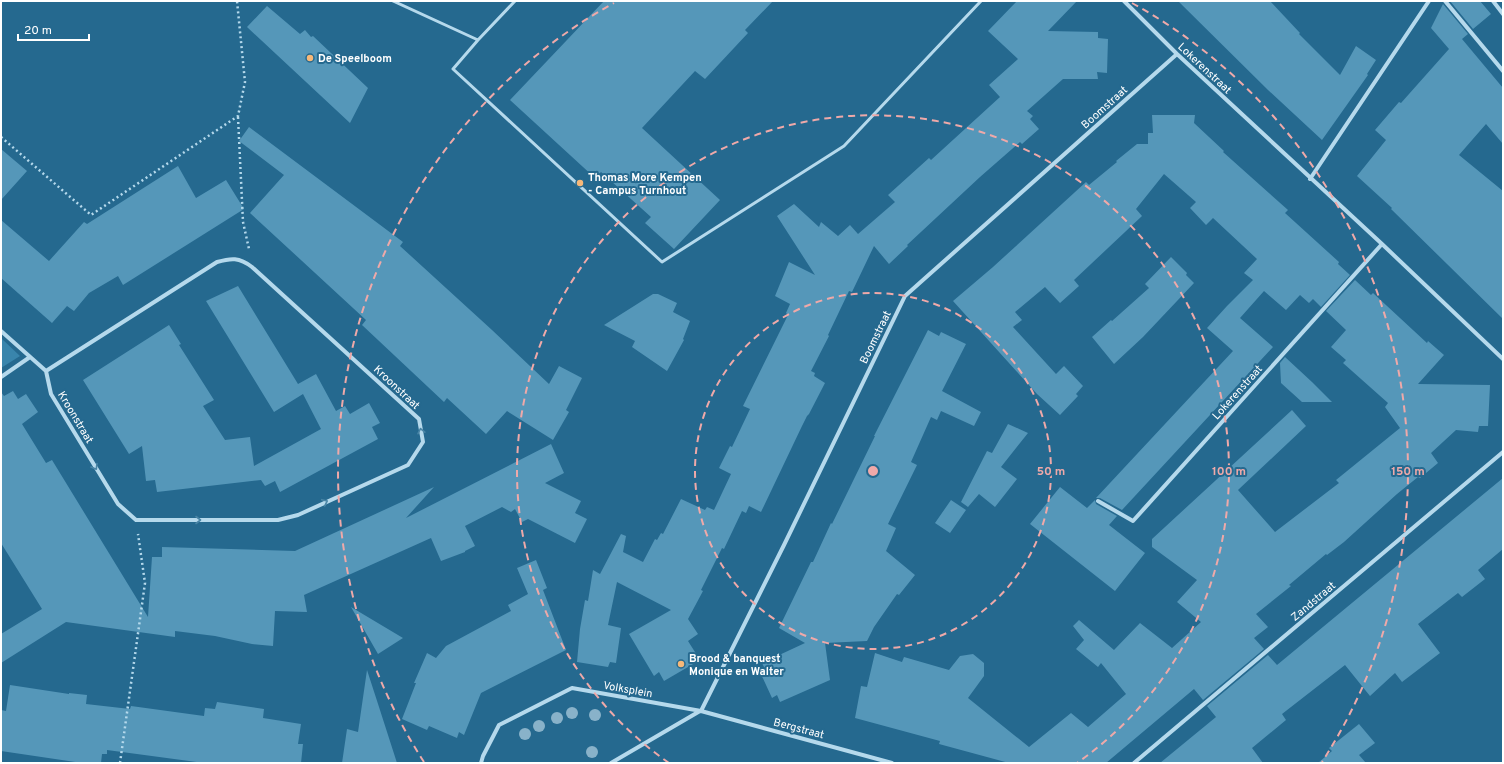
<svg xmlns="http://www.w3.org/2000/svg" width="1504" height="764" viewBox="0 0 1504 764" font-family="Overpass,sans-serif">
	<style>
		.green { fill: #3985ac }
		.building { fill: #5597b9 }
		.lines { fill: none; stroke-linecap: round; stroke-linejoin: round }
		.path { stroke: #b5d9ec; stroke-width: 2.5; stroke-dasharray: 2 3; stroke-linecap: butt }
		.lane { stroke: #b5d9ec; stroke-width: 3 }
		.street { stroke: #b5d9ec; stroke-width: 4 }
		.tree { fill: #89b2c9 }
		.oneway { stroke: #4985a6 }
		.ring { fill: none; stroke: #efa9a9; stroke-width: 2; stroke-dasharray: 7 5 }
		.poi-dot { fill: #f6b879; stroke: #25698f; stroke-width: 1.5 }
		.labels { text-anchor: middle; stroke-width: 4; stroke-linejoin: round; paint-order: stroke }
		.poi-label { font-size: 11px; font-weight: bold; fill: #fff; stroke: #25698f; text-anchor: start }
		.street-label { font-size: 11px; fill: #fff; stroke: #25698f }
		.centre { fill: #efa9a9; stroke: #25698f; stroke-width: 2 }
		.ring-label { font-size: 12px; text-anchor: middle; font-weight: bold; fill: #efa9a9; stroke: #25698f; stroke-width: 4; stroke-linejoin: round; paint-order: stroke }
	</style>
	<rect width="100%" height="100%" fill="#25698f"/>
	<!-- green -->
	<path class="green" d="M1,338L20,356L1,368Z"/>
	<!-- building -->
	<path class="building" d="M604,1H773L745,30L748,33L705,79L695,71L642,128L720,200L674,249L645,223L651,217L601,172L595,178L510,100Z
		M1017,1H1077L1048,31L1098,32V38L1108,39L1107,73L1097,72L1098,79H1063L1027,111L1033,116L1030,119L1039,129L1022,144L1020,142L980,177L907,245L908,246L889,264L874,246L852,292L849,291L828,335L829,336L811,371L815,373L814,376L825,383L809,414L807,416L802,426L761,512L749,506L746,513L742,511L724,549L722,548L701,590L703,591L688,619L698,634L688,641L700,660L664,681L659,672L654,676L629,634L671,610L617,582L608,625L621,628L616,663L610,662L608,667L577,662L580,629L585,600L588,601L593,570L600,574L621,534L626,536L623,552L643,562L655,539L657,540L661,533L663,534L681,499L705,510L707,507L714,510L731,474L719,468L730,446L732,447L750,409L743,406L788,315L786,313L790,304L775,296L789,262L815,275L777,216L794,204L819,227L821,222L838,236L850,225L858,234L895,202L888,195L929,158L931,160L1000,97L989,85L1018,59L988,31Z
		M1178,1H1270L1300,33L1299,34L1340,75L1356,46L1376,60L1367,74L1368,75L1322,140L1268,90Z
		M1450,1H1480L1491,14L1473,29Z
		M1443,4L1468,34L1462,39L1503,88V144L1486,124L1459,155L1503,191V319L1391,209L1392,208L1357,176L1386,140L1375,130L1399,102L1401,103L1449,49L1431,28Z
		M267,6L300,34L305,30L311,37L313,36L368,88L350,123L247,27Z
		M1152,115H1195L1194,123L1224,151L1223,152L1288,210L1285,213L1339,262L1338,264L1350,275L1321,307L1313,299L1309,303L1300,295L1286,310L1264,291L1240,318L1273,347L1122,510L1100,498H1096L1233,351L1207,328L1227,306L1253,280L1244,273L1257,259L1213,218L1206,225L1190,208L1196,202L1164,174L1136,209L1142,216L1074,280L1079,286L1060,303L1045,287L1015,312L1022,320L1013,327L1056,374L1064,366L1083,386L1076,394L1078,396L1060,415L1037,394L953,301L993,267L1086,182L1089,185L1117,162L1116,161L1137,144H1148V133H1153Z
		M249,127L403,242L400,246L492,330L549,384L559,366L582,378L566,410L569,412L553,440L507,411L486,434L447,398L444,402L362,325L366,320L250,213L284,175L239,141Z
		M1,149L27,171L1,200Z
		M178,166L196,198L226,180L244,209L123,285L118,276L89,293L74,311L67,306L52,323L1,278V220L49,261L84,222L87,224Z
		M1171,257L1187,273L1186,275L1194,283L1143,337L1114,364L1092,337L1111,320L1112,321L1149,288L1145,284Z
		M1355,280L1371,295L1373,293L1427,343L1428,341L1444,355L1418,384L1490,385L1488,426H1479L1478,432L1456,430L1431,453L1438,463L1420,478L1418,477L1397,494L1344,542L1327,555L1326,554L1289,585L1291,586L1256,614L1268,627L1254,638L1264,649L1203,700L1194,689L1106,763H1009L939,744L940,741L855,718L861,686L867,687L875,653L902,662L904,657L949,670L960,656L973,654L984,663V676L968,698L1029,747L1071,713L1088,727L1126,694L1101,663L1098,667L1076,649L1084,640L1073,626L1079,620L1114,650L1140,623L1172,648L1201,622L1177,602L1197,580L1152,547V539L1292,410L1306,426L1238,490L1275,532L1339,483L1336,480L1400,428L1385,407L1388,403L1343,363L1346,360L1331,347L1346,330L1326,311Z
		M238,286L298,384L316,374L336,411L345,406L350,414L369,403L380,423L372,427L378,439L280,492L275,481L265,486L261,480L157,492L155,480L146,481L142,446L129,454L83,380L169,325L181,344L179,345L214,400L203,406L225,440L250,437L254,466L321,429L303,394L274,412L206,301Z
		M653,294H658L677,303L673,312L690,321L683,339L684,340L667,371L632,347L635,341L604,325Z
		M928,330L939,336L941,332L966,344L942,391L981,412L974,426L941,411L937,420L931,417L911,462L917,465L888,524L896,528L886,551L915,575L899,595L897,594L874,627L867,641L825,643L830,680L780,702L777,695L772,698L760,672L765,669L762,663L805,643L779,628L811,562H813L831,523L832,524L875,436H874Z
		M1285,357L1312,382L1332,402H1302L1281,383L1280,363Z
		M13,391L18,399L26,394L38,412L22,424L46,463L52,460L148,617L152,557H162V547L295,551L434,487L406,518L551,444L564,473L545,483L581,501L575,513L587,519L575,543L528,519L522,522L515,509L511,512L502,507L465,526L475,546L465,551V552L441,561L431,538L304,595L307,612L275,611L273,646L252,644L215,636L175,631V637L66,622L1,663V634L42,609L1,543V392L4,396Z
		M1008,424L1028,433L1001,467L1017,479L995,507L979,494L968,507L961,502L987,451L992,453Z
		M1503,478V549L1478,570L1485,579L1462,597L1458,593L1418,624L1440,653L1402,682L1395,673L1370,696L1345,665L1282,714L1286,720L1252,748L1263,763H1160L1216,717L1207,706L1268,655L1277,665Z
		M1060,487L1087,508L1095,500L1096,504L1117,516L1109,525L1145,553L1115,591L1030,524Z
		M951,500L966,510L950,533L935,523Z
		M536,560L547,588L543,590L566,650L481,693L464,735L459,732L457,738L429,726L427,730L402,719L416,683H414L427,653L436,658L446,646L511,611L508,605L528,594L517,568Z
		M351,607L403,638L378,654Z
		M367,670L379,707L397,763H342L347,729L358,732Z
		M10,685L69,694V693L87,695L86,704L130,709L131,706L204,716L205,708L215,709L217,702L264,709L263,718L301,724L298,744H303L301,763H204L107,750V754H102L101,763H82L1,751V710L6,711Z
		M1359,724L1375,743L1359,755L1366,763H1318L1332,751L1329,748Z"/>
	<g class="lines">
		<!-- path -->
		<path class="path" d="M238,117L243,222L249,249
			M1,137L91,215L238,116L245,82L237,1
			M120,763L145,583L138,534"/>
		<!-- lane -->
		<path class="lane" d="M393,1L478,40L515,1
			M478,40L453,69L662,262L844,146L981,1"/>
		<!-- street -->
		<path class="street" d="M1124,1L1177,54L1382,244L1503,359
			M1445,1L1503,71
			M1493,1L1503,14
			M1310,179L1429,1
			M1,331L46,371L51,394L118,504L136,520H278L298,515L408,465L423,442L419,419L252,267C239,257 231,258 217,262L46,371
			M1,377L30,357
			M1098,501L1133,521L1382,244
			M701,711L784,545L905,296L1177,54
			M481,763L483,756L499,725L572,688L701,711L892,763
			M611,763L700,711
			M1134,763L1503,452"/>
	</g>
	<!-- trees -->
	<g class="tree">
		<circle cx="572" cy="713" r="6"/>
		<circle cx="595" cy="715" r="6"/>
		<circle cx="557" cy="718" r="6"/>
		<circle cx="539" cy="726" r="6"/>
		<circle cx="525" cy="734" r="6"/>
		<circle cx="592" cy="752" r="6"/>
	</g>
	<!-- one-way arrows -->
	<defs><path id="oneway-chevron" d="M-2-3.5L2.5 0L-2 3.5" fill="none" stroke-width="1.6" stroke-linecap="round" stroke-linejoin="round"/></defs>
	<g class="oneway">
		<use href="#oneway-chevron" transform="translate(421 431) rotate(-102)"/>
		<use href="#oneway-chevron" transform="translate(95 467) rotate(59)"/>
		<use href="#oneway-chevron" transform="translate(325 502) rotate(-25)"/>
		<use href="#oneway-chevron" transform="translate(198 520)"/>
	</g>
	<!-- distance rings -->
	<g class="ring">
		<circle cx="873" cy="471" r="178"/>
		<path d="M669 763A356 356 0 1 1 1077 763"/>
		<path d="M424 762A535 535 0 0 1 614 3M1132 3A535 535 0 0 1 1322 762"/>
	</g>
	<!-- markers -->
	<g class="poi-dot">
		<circle cx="310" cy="58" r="4"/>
		<circle cx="580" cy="183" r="4"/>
		<circle cx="681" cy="664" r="4"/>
	</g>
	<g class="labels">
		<!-- poi labels -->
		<g class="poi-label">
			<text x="318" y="62">De Speelboom</text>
			<text x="588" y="181">Thomas More Kempen<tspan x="588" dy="13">- Campus Turnhout</tspan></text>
			<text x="689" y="662">Brood &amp; banquest<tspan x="689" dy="13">Monique en Walter</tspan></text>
		</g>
		<!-- street labels -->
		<g class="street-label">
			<text transform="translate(1205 68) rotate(43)" y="4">Lokerenstraat</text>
			<text transform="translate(1104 107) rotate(-42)" y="4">Boomstraat</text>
			<text transform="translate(875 337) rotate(-64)" y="4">Boomstraat</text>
			<text transform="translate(397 387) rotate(43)" y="4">Kroonstraat</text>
			<text transform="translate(1237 392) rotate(-48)" y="4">Lokerenstraat</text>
			<text transform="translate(76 417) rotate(59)" y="4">Kroonstraat</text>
			<text transform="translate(1313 601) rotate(-40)" y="4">Zandstraat</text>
			<text transform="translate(628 689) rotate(10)" y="4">Volksplein</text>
			<text transform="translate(799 728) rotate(15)" y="4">Bergstraat</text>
		</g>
	</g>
	<circle cx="873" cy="471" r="6" class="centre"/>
	<g class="ring-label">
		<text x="1051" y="475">50 m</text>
		<text x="1229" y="475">100 m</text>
		<text x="1408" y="475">150 m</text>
	</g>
	<!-- border -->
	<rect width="1504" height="764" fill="none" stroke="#ffffff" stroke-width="4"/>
	<!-- scale -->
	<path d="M18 34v6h71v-6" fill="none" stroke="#ffffff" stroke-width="2"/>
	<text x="24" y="34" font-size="12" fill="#ffffff" stroke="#25698f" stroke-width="3" paint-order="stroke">20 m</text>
</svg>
